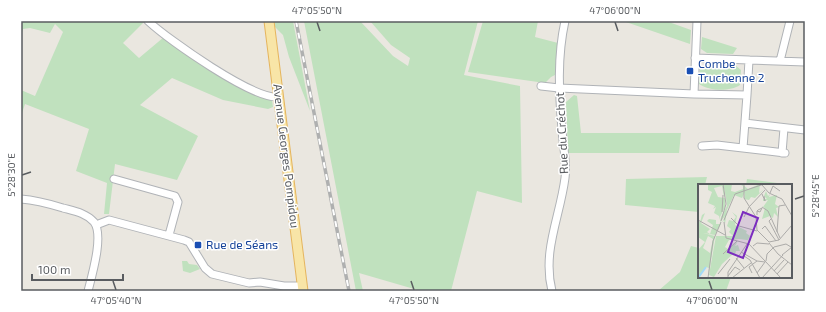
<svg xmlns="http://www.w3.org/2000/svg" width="826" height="312" viewBox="0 0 826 312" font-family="'Exo 2',sans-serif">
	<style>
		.green { fill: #c0e1be }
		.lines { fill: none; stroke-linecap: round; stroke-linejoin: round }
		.minor-casing { stroke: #b0b3b7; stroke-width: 9 }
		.major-casing { stroke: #e5b55e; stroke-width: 11 }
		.minor { stroke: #fff; stroke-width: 7 }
		.major { stroke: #f8e5a7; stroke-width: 9 }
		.rail-casing { stroke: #afb0b0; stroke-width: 3.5 }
		.rail { stroke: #fff; stroke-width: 2; stroke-dasharray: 6; stroke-linecap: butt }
		.ticks { fill: none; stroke: #595c60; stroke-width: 1.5 }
		.transit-dot { fill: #1a4fb4; stroke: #fff; stroke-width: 1.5 }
		.labels { text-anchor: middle; stroke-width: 3; stroke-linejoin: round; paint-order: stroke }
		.transit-label { font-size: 12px; fill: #164399; stroke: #fff; text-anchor: start }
		.street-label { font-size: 12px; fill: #595c60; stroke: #fff }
		.inset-river { fill: none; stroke: #a3d9f7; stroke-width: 2 }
		.inset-road { fill: none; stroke: #acaba9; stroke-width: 1 }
		.view { fill: #7b2cbf; fill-opacity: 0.15; stroke: #7b2cbf; stroke-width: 2 }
		.inset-edge { fill: none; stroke: #595c60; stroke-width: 2 }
		.neatline { fill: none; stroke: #595c60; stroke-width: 1.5 }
		.ticks-label { font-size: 10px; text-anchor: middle; fill: #595c60 }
	</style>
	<rect width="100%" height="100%" fill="#eae7e0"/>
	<!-- green -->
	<path class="green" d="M21,21H142L144,22L123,43L139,58L164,37L256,93L272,100L273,107L268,109L223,100L172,78L140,105L198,136L177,180L115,164L109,214H104L107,183L76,171L89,129L25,104L21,116V90L35,96L63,32L55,24L50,33L30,28L23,29L21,36Z
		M274,21H293L310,111L289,57L283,35L274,26Z
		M304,21H360L393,56L408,66L410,58L391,45L370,21H478L464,75L520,86L522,203L477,191L451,291H421L359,273L363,291H356Z
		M483,21H538L535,37L558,43L557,74L551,77L545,83L468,72Z
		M623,21H666L691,30L690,44Z
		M702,37L737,48L733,54L707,53L701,49Z
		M707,64L735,65L741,70L740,85C730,92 709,91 699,84L700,68Z
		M574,95L577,96L581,133H681L679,153H568L566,102Z
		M707,177L705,185H699V212L625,205L626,179Z
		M747,179L793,185L791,214V185H746Z
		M691,246L699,248V277H731L726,291H658L680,272Z
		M182,261H187L189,264L197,265L200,269L190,273L183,271Z"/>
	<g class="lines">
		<!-- minor casing -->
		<g class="minor-casing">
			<path id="minor" d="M148,21C169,40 252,99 278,97
				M695,58L749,60L747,95L694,94L697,21
				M749,60L805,62
				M780,61L790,21
				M541,86L559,88L694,94
				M745,123L805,130
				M702,146L717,145L785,153
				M743,148L747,95
				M782,153L784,128
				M114,179L175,196L178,202L169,235
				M21,199C35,200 50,204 63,208C74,211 86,213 94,222C104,235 92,275 88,291
				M96,225L109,220L184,240L189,242L205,268L212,274L249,283L260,282L284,286H302
				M552,291C542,251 560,217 565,178C567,163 563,145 562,130C559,93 557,57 565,21"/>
		</g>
		<!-- major casing -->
		<g class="major-casing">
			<path id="major" d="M269,21L303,291"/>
		</g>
		<!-- minor -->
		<use href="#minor" class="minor"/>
		<!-- major -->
		<use href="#major" class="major"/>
		<!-- rail casing -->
		<g class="rail-casing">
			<path id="rail" d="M296,21L349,291"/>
		</g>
		<!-- rail -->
		<use href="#rail" class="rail"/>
	</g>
	<!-- ticks -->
	<path class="ticks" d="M317,22L320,31M615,22L618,31M22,175L31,172M795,199L804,196M113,281L116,290M411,281L414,290M709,281L712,290"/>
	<!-- markers -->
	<g class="transit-dot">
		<rect x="686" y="67" width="8" height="8" rx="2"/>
		<rect x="194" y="241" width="8" height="8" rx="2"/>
	</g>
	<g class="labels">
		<!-- transit labels -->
		<g class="transit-label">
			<text x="698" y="68">Combe<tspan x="698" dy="14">Truchenne 2</tspan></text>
			<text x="206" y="249">Rue de Séans</text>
		</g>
		<!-- street labels -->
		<g class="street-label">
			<text transform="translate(562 133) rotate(-93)" y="4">Rue du Créchot</text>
			<text transform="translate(286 156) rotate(83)" y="4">Avenue Georges Pompidou</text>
		</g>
	</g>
	<!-- overview -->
	<g transform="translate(698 184)">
		<rect width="94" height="94" fill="#eae7e0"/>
		<path d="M10,0H24L25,2L27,12L26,13L24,2L16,4L20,13L27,14V23L22,33L23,38L26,36L27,32L24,36L23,33L29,22L28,14L25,0H34L33,7L37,8L45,5V2L41,0L45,1L50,5L62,0L61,9L66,5L57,14L53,13L51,16L46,15L47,8L44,14L36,11L27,30L29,26L27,40L26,37L23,38V40L17,51L5,49L17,52L10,94L11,84L8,83L0,94V66L7,58L0,53V36L2,38L4,31L7,29L3,39L12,45L9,48L12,50L15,41L9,37L11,35L18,36V40H23L21,32L16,29L18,23L15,25L17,22L10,19L14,8L10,6ZM10,52L15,55L12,69L5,64ZM68,7L70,12L72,10L71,13L79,11L77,20L81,23L78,24L80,33L76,29L75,34L72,32L64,35L67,24L65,23L70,16L66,17H65V15H69L66,12ZM34,28L39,32L37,41L49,47L48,49L52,52L50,56L71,59L41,55L31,56L27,63L30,65L40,57L37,62L40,61L42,67H38L37,71L35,70L24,80L16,93L11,91L18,52H35L31,48L33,45L29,42L31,36L35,37L38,33Z" fill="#c0e1be" fill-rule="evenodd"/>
		<path class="inset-river" d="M0,94L8,83"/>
		<path class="inset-road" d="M46,0V14L58,33L59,46L71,58M64,1L71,9L84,15L94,32M72,9L75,2L82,7M64,10L67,17L66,12M64,23L70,27L82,54M24,28L25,11M59,31V27L60,26L64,24L62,28L59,27M46,33L51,23L67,6M33,34L41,42L59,47M73,35L71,37L81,56M0,36L27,51M26,36L37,10L66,0M23,37L28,20L25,0M26,38L28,54L51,60L83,94M64,45L67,42L78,57M79,48L81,22L87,21M71,58L81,56L94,41M71,59L80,70L94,81M55,62L59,59L71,60M43,68L59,77L67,78M25,70L39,57M84,71L94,63M46,72L52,76L62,94M38,74L46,84M68,77L69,70L76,63L88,60L93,63M76,87L86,76M54,89L51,83L59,77M59,89L67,78M20,90L32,75M79,90L90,78M30,92L37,83L42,86M10,94L15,57L23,38M30,94V88L49,60M34,94L53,79M64,94L85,71"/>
		<path class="view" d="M45,28L60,34L45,74L30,68Z"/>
		<rect width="94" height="94" class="inset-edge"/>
	</g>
	<!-- border -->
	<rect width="826" height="312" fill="none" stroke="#ffffff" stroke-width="44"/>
	<!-- scale -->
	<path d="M32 274v6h91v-6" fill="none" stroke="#595c60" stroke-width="2"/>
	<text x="38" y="274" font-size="12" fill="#595c60" stroke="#ffffff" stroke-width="3" paint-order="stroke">100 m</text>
	<rect x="22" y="22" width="782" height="268" class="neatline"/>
	<g class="ticks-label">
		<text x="317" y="14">47°05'50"N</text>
		<text x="615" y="14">47°06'00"N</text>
		<text transform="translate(11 175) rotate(-90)" y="4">5°28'30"E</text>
		<text transform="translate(815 196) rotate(-90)" y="4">5°28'45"E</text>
		<text x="116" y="304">47°05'40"N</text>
		<text x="414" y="304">47°05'50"N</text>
		<text x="712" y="304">47°06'00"N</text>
	</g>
</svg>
